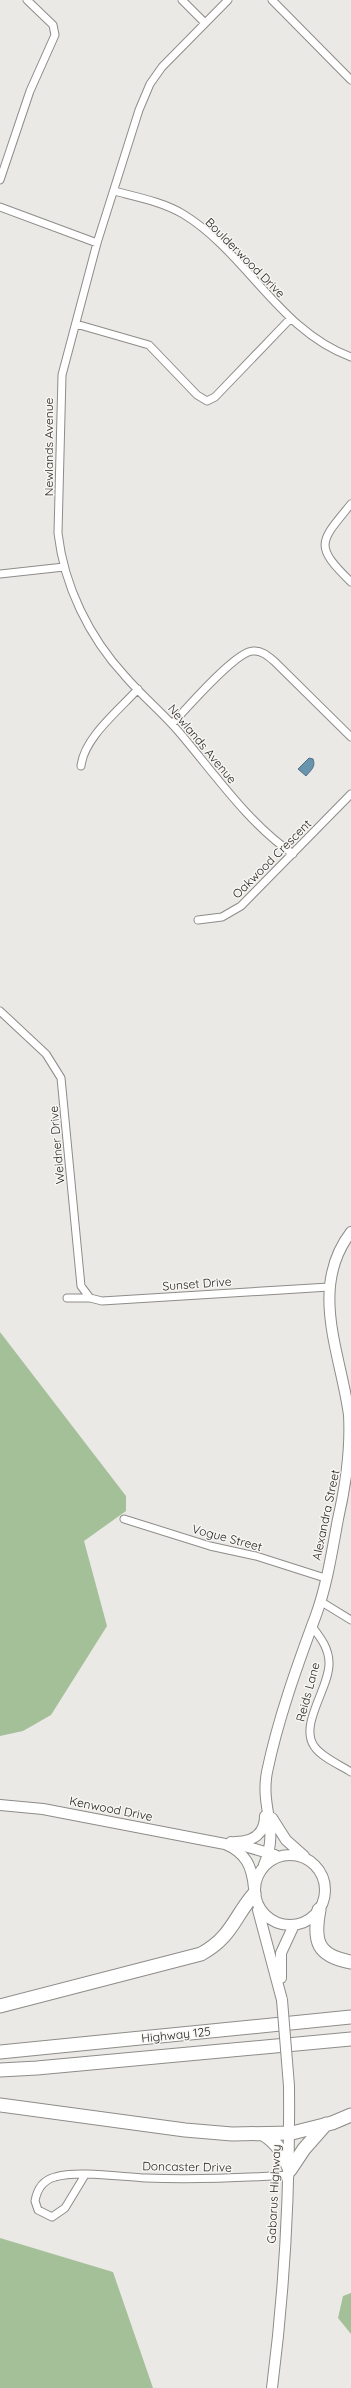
<svg xmlns="http://www.w3.org/2000/svg" width="351" height="2388" viewBox="0 0 351 2388" font-family="Quicksand,sans-serif">
	<style>
		.forest { fill: #a4c099 }
		.water { fill: #6894ae; stroke: #537284 }
		.lines { fill: none; stroke-linecap: round; stroke-linejoin: round }
		.street-casing { stroke: #8e8c89; stroke-width: 9 }
		.secondary-casing { stroke: #8e8c89; stroke-width: 12 }
		.highway-casing { stroke: #8e8c89; stroke-width: 15 }
		.street { stroke: #fff; stroke-width: 7 }
		.secondary { stroke: #fff; stroke-width: 10 }
		.highway { stroke: #fff; stroke-width: 13 }
		.secondary-bridge-casing { stroke: #8e8c89; stroke-width: 12; stroke-linecap: butt }
		.secondary-bridge { stroke: #fff; stroke-width: 10 }
		.labels { text-anchor: middle; stroke-width: 3; stroke-linejoin: round; paint-order: stroke }
		.street-label { font-size: 12px; fill: #232221; stroke: #f8f6f2 }
	</style>
	<rect width="100%" height="100%" fill="#ebe9e5"/>
	<!-- forest -->
	<path class="forest" d="M0,1332L126,1496V1511L84,1541L107,1626L51,1715L23,1731L0,1736Z
		M0,2238L113,2272L153,2388H0Z
		M351,2293V2334L338,2318L343,2296Z"/>
	<!-- water -->
	<path class="water" d="M309,758L313,759C316,767 311,770 306,776L298,769Z"/>
	<g class="lines">
		<!-- street casing -->
		<g class="street-casing">
			<path id="street" d="M182,0L205,23
				M228,0L162,67L150,84L139,110L97,243L62,375L58,533C64,586 89,637 125,676C142,696 162,712 179,732C214,773 248,823 293,854
				M272,0L351,80
				M0,180L30,91L55,35L53,25L27,0
				M114,191C137,197 163,202 183,214C246,252 279,331 351,357
				M0,207L97,243
				M76,324L149,345L197,395L207,401L215,397L290,319
				M351,504C320,542 313,545 351,582
				M0,574L64,567
				M172,724C186,709 236,651 253,651C261,650 268,656 274,661L351,737
				M81,766C84,738 118,711 138,689
				M198,920L222,917L241,906L351,794
				M0,1011L46,1054L61,1078L81,1286L90,1298
				M67,1298H90L102,1301L329,1287
				M124,1519L210,1546L256,1556L325,1578
				M320,1601L351,1620
				M311,1625C320,1637 329,1648 329,1663C330,1687 299,1724 314,1746C321,1757 340,1765 351,1772
				M85,2175L65,2208L52,2217L38,2210L35,2201C37,2190 43,2180 55,2177C77,2170 122,2177 146,2178C195,2180 241,2178 290,2175"/>
		</g>
		<!-- secondary casing -->
		<g class="secondary-casing">
			<path id="secondary" d="M0,1805L43,1809L225,1844C246,1853 252,1866 254,1888
				M272,1818L286,1840L304,1856
				M231,1842L275,1855
				M235,1842C252,1842 265,1834 265,1816
				M255 1890a35 35 0 1 1 70 0a35 35 0 1 1-70 0Z
				M264,1865C280,1828 260,1809 267,1772C278,1719 297,1666 316,1615C327,1585 332,1551 338,1519C346,1484 351,1451 349,1415C341,1354 308,1288 351,1232
				M258,1910L282,2000
				M281,1978V1953L294,1925
				M272,2388C285,2287 290,2187 289,2086"/>
		</g>
		<!-- highway casing -->
		<g class="highway-casing">
			<path id="highway" d="M319,1910C313,1941 317,1956 351,1962
				M0,2006L201,1954C232,1937 234,1917 254,1894
				M0,2052L351,2017
				M0,2070L37,2068L351,2039
				M0,2105L185,2130L232,2134L292,2133L332,2123L351,2115
				M263,2134C279,2144 283,2154 290,2170
				M290,2170L304,2149L326,2124"/>
		</g>
		<!-- street -->
		<use href="#street" class="street"/>
		<!-- secondary -->
		<use href="#secondary" class="secondary"/>
		<!-- highway -->
		<use href="#highway" class="highway"/>
		<!-- secondary-bridge casing -->
		<g class="secondary-bridge-casing">
			<path id="secondary-bridge" d="M282,2000L289,2086"/>
		</g>
		<!-- secondary-bridge -->
		<use href="#secondary-bridge" class="secondary-bridge"/>
	</g>
	<g class="labels">
		<!-- street labels -->
		<g class="street-label">
			<text transform="translate(245 258) rotate(45)" y="4">Boulderwood Drive</text>
			<text transform="translate(49 447) rotate(-90)" y="4">Newlands Avenue</text>
			<text transform="translate(202 744) rotate(50)" y="4">Newlands Avenue</text>
			<text transform="translate(272 859) rotate(-45)" y="4">Oakwood Crescent</text>
			<text transform="translate(57 1145) rotate(-95)" y="4">Weidner Drive</text>
			<text transform="translate(197 1284) rotate(-4)" y="4">Sunset Drive</text>
			<text transform="translate(326 1515) rotate(-78)" y="4">Alexandra Street</text>
			<text transform="translate(227 1538) rotate(15)" y="4">Vogue Street</text>
			<text transform="translate(308 1692) rotate(-75)" y="4">Reids Lane</text>
			<text transform="translate(111 1809) rotate(11)" y="4">Kenwood Drive</text>
			<text transform="translate(176 2035) rotate(-6)" y="4">Highway 125</text>
			<text transform="translate(187 2167) rotate(1)" y="4">Doncaster Drive</text>
			<text transform="translate(274 2194) rotate(-87)" y="4">Gabarus Highway</text>
		</g>
	</g>
</svg>
